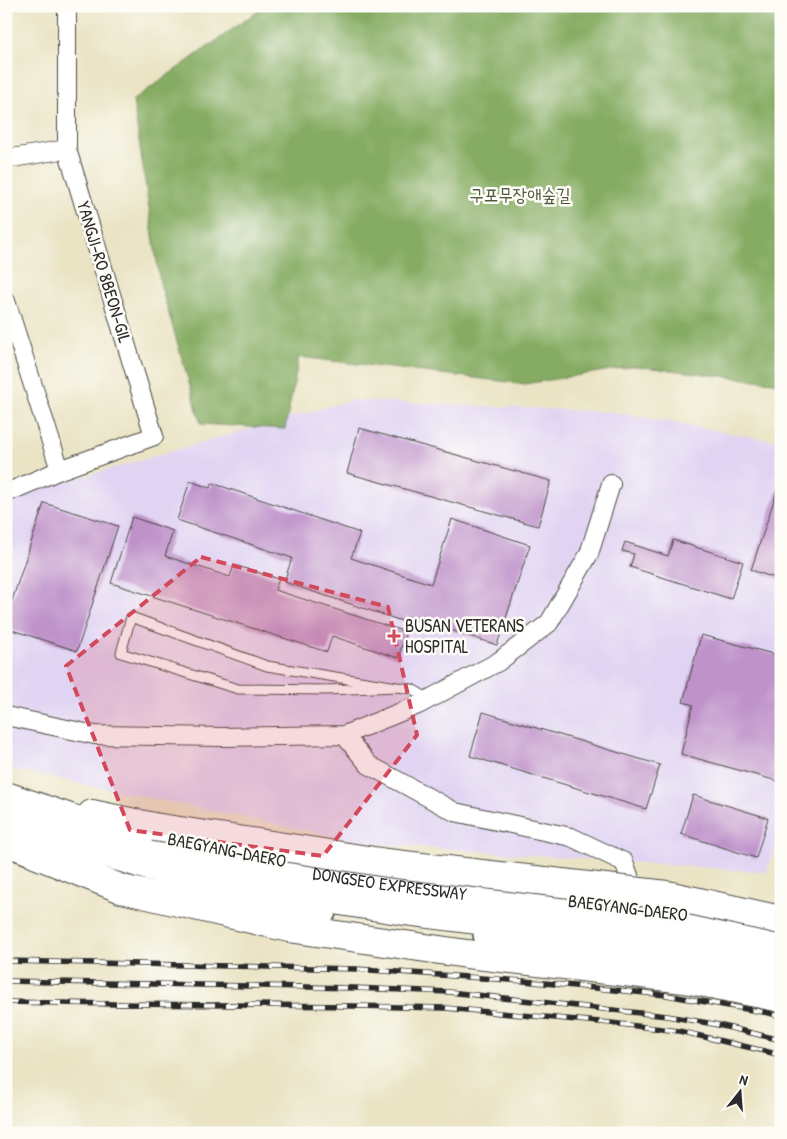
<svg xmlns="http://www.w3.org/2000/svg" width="787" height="1139" viewBox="0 0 787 1139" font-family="'Patrick Hand','Poor Story',sans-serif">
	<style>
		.built { fill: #e1d4f3 }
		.forest { fill: #85ac62; stroke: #586c46 }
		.building { fill: #bf93ca }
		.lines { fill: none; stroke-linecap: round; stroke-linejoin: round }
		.lane-casing { stroke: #484742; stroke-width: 11 }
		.street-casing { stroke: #484742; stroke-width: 20 }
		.secondary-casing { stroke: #484742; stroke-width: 28 }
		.primary-casing { stroke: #484742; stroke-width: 30 }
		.highway-casing { stroke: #484742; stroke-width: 30 }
		.lane { stroke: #fff; stroke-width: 9 }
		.street { stroke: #fff; stroke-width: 18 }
		.secondary { stroke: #fff; stroke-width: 25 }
		.primary { stroke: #fff; stroke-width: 28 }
		.highway { stroke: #fff; stroke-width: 28 }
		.rail-casing { stroke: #2b2b2b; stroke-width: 5.5 }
		.rail { stroke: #fdfcf7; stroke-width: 4; stroke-dasharray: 11; stroke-linecap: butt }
		.highway-bridge-casing { stroke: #484742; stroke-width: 30; stroke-linecap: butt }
		.highway-bridge { stroke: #fff; stroke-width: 28 }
		.marked { fill: #d1495b; fill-opacity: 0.2; stroke: #d1495b; stroke-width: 4; stroke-dasharray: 10 6; stroke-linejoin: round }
		.poi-dot { fill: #d1495b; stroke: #fdfcf7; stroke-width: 2 }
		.labels { text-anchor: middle; stroke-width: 5; stroke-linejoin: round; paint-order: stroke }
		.park-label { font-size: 18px; fill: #505a3f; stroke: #fdfcf7 }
		.street-label { font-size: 18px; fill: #2b2b2b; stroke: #fdfcf7 }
		.poi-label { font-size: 18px; fill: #2b2b2b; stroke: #fdfcf7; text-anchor: start }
	</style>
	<rect width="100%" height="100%" fill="#fdfcf7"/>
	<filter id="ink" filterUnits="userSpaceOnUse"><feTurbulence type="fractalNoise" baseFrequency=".02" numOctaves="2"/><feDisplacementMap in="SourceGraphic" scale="10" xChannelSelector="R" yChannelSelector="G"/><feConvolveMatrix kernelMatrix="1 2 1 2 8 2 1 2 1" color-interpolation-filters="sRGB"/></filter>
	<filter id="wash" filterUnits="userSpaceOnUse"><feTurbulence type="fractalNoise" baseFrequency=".0096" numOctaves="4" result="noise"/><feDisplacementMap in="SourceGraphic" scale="20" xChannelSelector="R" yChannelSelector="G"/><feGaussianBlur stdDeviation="1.12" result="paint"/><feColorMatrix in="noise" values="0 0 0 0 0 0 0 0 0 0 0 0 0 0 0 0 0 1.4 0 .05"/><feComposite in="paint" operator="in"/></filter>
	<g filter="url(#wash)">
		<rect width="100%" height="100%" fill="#eae4c4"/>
		<!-- built -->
		<path class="built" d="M351,400L613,412L781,442V834L766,872L367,843L6,768V504L43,488Z"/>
		<!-- forest -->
		<path class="forest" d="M265,6H781V383L635,366L525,384L299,357L285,429L201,424L160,283L133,100Z"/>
		<g id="blocks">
			<!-- building -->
			<path class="building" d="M359,428L551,481L538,526L347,473Z
				M781,479V580L751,570Z
				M190,481L210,488L212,483L360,533L351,558L431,584L452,519L530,545L497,645L407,616L405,622L284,582L292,558L177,520Z
				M44,503L118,526L77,651L6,628V619Z
				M132,517L173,531L165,556L230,577L234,565L279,579L275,590L406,632L398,658L332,636L327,652L111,583Z
				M673,540L743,562L731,599L630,567L634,554L622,551L625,542L668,556Z
				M701,635L781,656V782L681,754L693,705L683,702Z
				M483,712L660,765L646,809L470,756Z
				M693,795L768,818L756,858L681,834Z"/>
		</g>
	</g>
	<g filter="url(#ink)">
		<use href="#blocks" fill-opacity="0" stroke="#484742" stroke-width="1"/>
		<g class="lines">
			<!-- lane casing -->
			<g class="lane-casing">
				<path id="lane" d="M397,687L326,690L238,689L121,653L131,617L267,666L397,687L412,689L429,699"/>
			</g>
			<!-- street casing -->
			<g class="street-casing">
				<path id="street" d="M6,159L67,149
					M6,301L60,470
					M6,493L60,470L154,436L67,149V6
					M6,716L95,735L223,737L344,735L418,705L498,662L549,623L589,554L611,484
					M344,735L369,765L455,812L571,837L624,862L637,898"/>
			</g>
			<!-- secondary casing -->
			<g class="secondary-casing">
				<path id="secondary" d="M6,843L53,861
					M177,891L323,912
					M486,935L661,958L781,984"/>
			</g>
			<!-- primary casing -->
			<g class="primary-casing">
				<path id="primary" d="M92,814L154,827
					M35,854L122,889"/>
			</g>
			<!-- highway casing -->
			<g class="highway-casing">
				<g id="highway">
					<path id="s1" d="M6,796L70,818L180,852L375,883L623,914L781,945"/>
					<path d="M6,822L168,872L295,894L398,910L581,933L687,949L781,970"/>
					<path d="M122,889L289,928L467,954L685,979L781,998"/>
				</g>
			</g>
			<!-- lane -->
			<use href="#lane" class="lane"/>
			<!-- street -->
			<use href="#street" class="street"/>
			<!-- secondary -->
			<use href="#secondary" class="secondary"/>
			<!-- primary -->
			<use href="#primary" class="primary"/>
			<!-- highway -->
			<use href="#highway" class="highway"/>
			<!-- rail casing -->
			<g class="rail-casing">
				<path id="rail" d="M6,961L356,969L524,981L666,995L769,1013L781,1017
					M6,981L354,988L449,992L667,1016L714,1024L781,1040
					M6,1002L115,1004L355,1006L445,1008L611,1023L679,1031L781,1055"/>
			</g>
			<!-- rail -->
			<use href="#rail" class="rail"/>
			<!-- highway-bridge casing -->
			<g class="highway-bridge-casing">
				<path id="highway-bridge" d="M154,827L387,863L667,895L781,920"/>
			</g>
			<!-- highway-bridge -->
			<use href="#highway-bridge" class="highway-bridge"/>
		</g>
	</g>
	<!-- marked area -->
	<path class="marked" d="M201,557L388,607L417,735L323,856L130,830L66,666Z"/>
	<!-- markers -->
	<path class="poi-dot" d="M391.5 628.5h5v5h5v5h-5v5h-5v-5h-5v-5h5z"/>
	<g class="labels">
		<!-- park labels -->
		<g class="park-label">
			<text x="520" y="201">구포무장애숲길</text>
		</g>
		<!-- street labels -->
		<g class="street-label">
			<text transform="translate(104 272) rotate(73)" y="6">YANGJI-RO 8BEON-GIL</text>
			<text transform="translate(227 850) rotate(11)" y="6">BAEGYANG-DAERO</text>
			<text dy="6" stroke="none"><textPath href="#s1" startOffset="395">DONGSEO EXPRESSWAY</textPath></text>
			<text transform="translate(628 908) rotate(7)" y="6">BAEGYANG-DAERO</text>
		</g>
		<!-- poi labels -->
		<g class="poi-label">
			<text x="405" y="632">BUSAN VETERANS<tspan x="405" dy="21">HOSPITAL</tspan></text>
		</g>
	</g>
	<!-- margin -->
	<rect width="787" height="1139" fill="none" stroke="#fdfcf7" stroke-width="25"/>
	<!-- north arrow -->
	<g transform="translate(740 1092) rotate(17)" stroke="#fdfcf7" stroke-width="4" paint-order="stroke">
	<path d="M0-4L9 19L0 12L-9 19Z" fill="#2b2b2b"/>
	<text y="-8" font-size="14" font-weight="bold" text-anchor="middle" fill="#2b2b2b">N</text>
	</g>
</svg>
